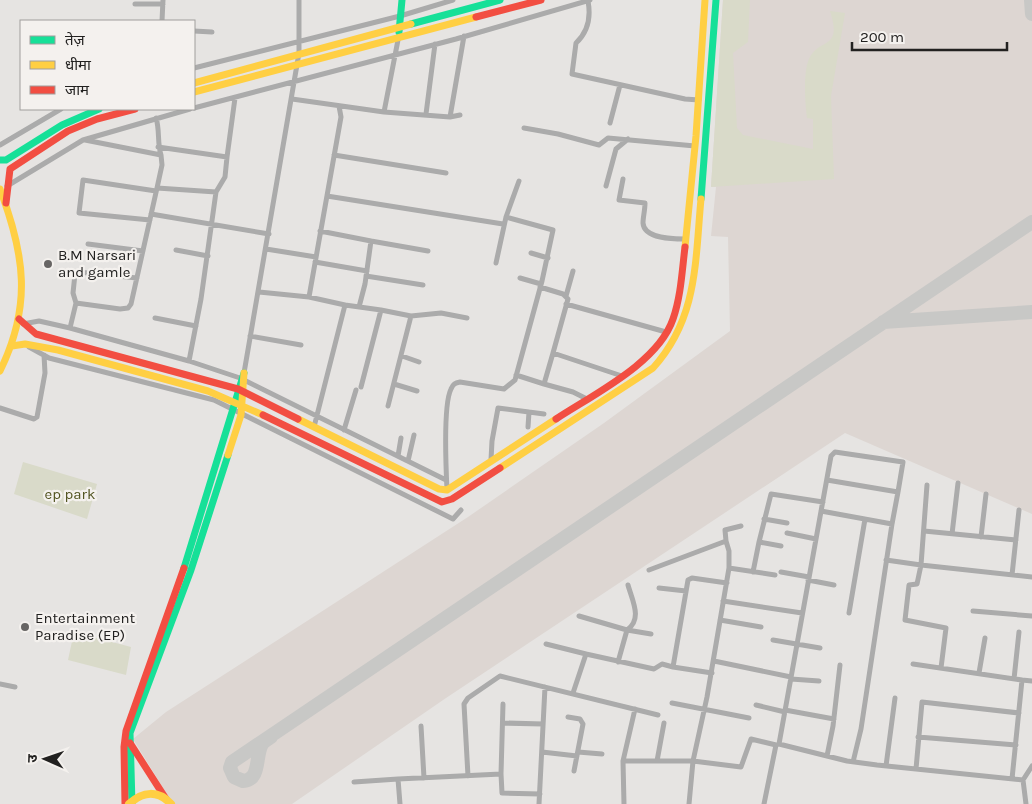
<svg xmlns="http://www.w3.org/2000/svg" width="1032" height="804" viewBox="0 0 1032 804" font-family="Karla,'Noto Sans Devanagari',sans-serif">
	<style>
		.built { fill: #ddd6d2 }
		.green { fill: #d9dac9 }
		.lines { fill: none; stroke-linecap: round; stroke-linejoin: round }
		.taxiway { stroke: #c8c8c6; stroke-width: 14 }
		.street { stroke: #ababab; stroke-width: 5 }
		.fast { stroke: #16e098; stroke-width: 7 }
		.slow { stroke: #ffcf43; stroke-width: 7 }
		.jam { stroke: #f24e42; stroke-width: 7 }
		.slow-bridge { stroke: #ffcf43; stroke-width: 8 }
		.poi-dot { fill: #676564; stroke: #f4f1ee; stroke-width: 2 }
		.labels { text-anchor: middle; stroke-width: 4.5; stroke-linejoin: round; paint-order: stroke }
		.poi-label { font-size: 15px; fill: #222120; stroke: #f4f1ee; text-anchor: start }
		.park-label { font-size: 15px; fill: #525421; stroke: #f4f1ee }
	</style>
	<rect width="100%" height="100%" fill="#e6e4e2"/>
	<!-- built -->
	<path class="built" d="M723,0H1032V514L845,433L446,698L292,804H173L133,739L166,712L468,517L604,423L730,331L728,237L711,236L716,187H711Z"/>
	<!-- green -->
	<path class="green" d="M723,0H750L748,42L733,53L737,128L743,135L813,149V119L807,118C805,102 803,72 809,59C819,37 843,51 830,11L845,13L831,96L834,179L711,187Z
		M23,462L97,484L87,519L14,494Z
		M74,632L131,647L126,675L68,660Z"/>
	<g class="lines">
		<!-- taxiway -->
		<path class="taxiway" d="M1031,0L1032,14
			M883,322L1032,312
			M271,737C268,739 264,741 262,744C255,756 261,780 243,781L234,777L230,768L232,762L1032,222"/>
		<!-- street -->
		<path class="street" d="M588,1C591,17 589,31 576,43L572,74L685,99L699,100
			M135,4H163
			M162,21L163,0
			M194,31L212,32
			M194,68L400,16L453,0
			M292,99L384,112L450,117L460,115
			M194,108L456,39L590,0
			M384,112L398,40
			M426,114L435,44
			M450,117L464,36
			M610,123L620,85
			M524,128L558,134L599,145L608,138L695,146
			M85,140L161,155C157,143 160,130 156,118
			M0,145L61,109
			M158,147L227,157L225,177L216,192L157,188L162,165L161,155
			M334,155L446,173
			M227,157L235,98
			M623,179L619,200L645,203C645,210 643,217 643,223C644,239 674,239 685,239
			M7,186L83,140L190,109
			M606,186L616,149L628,139
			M327,196L503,224
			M151,214L269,234
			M506,217L519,181
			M150,220L79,213L83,180L156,191
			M320,231L371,241L365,284L359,307
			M371,241L428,251
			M88,244L143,251
			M266,249L316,257
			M176,250L208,256
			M531,253L548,258
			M315,262L367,271
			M366,276L423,285
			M520,278L541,284
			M540,287L563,294L568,299L553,353
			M259,292L309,297L341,117L339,106
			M566,296L573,271
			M309,297L345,305L314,427
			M76,303L73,293L75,274L78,272L137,278
			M566,304L666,332
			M345,305L381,310L361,387
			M381,310L411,316L441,313L467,318
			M155,318L196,326
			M23,324L39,321L70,328L189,361L240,378L446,480
			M70,328L76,303L120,309L128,308L131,304L157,188
			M250,336L301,345
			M29,347L49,358L214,400L453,519L461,510
			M402,356L419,362
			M189,361L201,299L216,192
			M244,373L299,53V0
			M516,375L544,384
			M394,384L417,391
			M587,399L573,392L544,384L553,353L622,376
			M388,406L411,316
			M0,408L34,419L37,417L45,373L44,355
			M528,427L529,412
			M344,430L356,390
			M398,456L401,438
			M491,460L492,441L498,408L544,414
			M408,461L414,435
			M447,490C446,469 443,405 451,389C453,384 455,383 460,382L504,389L515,380L542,281L553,230L506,217L496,263
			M821,511L892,524L898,492
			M764,519L787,523
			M924,531L1016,540
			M787,533L816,539
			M952,534L958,483
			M981,537L986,494
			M726,541L725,530L741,526
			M759,542L771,494L823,502
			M886,560L921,565L927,485
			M729,568L775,575
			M649,570L726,541L729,551V568L707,697L693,761L741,767L751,739L776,745
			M753,572L759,542L781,546
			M781,572L809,577
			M1012,575L1019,510
			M808,580L834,585
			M659,588L686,591
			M723,601L802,613
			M973,611L1032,616
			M849,613L865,519
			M579,616L627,630L618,662
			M720,620L761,627
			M627,630C643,619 632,600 628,585
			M627,630L651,634
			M773,640L820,648
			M546,644L586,654L573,693
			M586,654L654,669L662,664L673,667
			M714,661L791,677
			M913,664L1022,680L1012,779
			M941,668L946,628L905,620L909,585L917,584L921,565L1032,577
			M712,673L673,667L688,580L692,578L727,583
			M979,673L985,638
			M791,679L819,681
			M1014,679L1019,632
			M1022,680L1032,681
			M0,684L15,687
			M672,703L749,718
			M756,705L785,712
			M785,710L834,719
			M568,717L580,719L583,724L574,771
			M503,723L543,724
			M421,726L424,778
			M918,737L1016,745
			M779,744L847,761L877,765L1023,780L1026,804
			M542,752L577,756
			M578,752L602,754
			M827,756L833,726L840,665
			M623,761H693L689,804
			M657,761L664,723
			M853,762L861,729L892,524
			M886,766L895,698
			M916,769L922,702L1019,713
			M501,774L502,793L540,794
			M468,776L464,704L468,698L500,676L658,715
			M398,779L501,774L503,704
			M1023,780L1032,766
			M354,782L398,779L400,804
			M539,804L545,687
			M624,804L623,761L635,709
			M764,804L776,745L779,744L831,456L835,452L903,462L898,492L827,480"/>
		<!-- fast -->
		<path class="fast" d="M411,24L500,0
			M399,32L402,0
			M0,160H6L62,125L99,109
			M701,199L716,0
			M184,568L244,373
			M132,804L130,733L191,570L228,455"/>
		<!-- slow -->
		<path class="slow" d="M194,83L411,24
			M194,92L476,17
			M0,189C25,255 32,306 0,371
			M685,247L696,136L705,0
			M12,346L25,344L58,350L208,391L263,415
			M298,419L439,489L447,490L556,419
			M228,455L241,415L244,373
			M500,468L653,368C698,318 695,262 701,199"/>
		<!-- jam -->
		<path class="jam" d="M476,17L541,0
			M6,203L10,169L68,131L97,119L135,109
			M19,319L36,334L238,389L298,419
			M263,415L442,502L452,499L500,468
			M556,419C594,394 658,363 673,319C681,296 682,271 685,247
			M130,743L166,799
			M125,804L124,747L126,731L184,568"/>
		<!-- slow-bridge -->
		<path class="slow-bridge" d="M129,804C143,791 158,790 171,804"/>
	</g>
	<!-- markers -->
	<g class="poi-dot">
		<circle cx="48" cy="264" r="5"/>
		<circle cx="25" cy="627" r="5"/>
	</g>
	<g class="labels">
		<!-- poi labels -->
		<g class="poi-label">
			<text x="58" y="260">B.M Narsari<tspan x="58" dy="17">and gamle</tspan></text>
			<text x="35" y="623">Entertainment<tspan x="35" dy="17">Paradise (EP)</tspan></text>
		</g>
		<!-- park labels -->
		<g class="park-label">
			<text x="70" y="499">ep park</text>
		</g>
	</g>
	<!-- legend -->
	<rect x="20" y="20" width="175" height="90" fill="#f4f1ee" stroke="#a09e9c"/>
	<rect x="30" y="36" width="25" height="8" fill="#16e098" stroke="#a09e9c"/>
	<text x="65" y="45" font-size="15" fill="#222120">तेज़</text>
	<rect x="30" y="61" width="25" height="8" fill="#ffcf43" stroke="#a09e9c"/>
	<text x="65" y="70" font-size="15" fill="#222120">धीमा</text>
	<rect x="30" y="86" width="25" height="8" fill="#f24e42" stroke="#a09e9c"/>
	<text x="65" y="95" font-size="15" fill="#222120">जाम</text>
	<!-- north arrow -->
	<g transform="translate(45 759) rotate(272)" stroke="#f4f1ee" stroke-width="4" paint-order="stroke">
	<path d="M0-4L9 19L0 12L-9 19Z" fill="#222120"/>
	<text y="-8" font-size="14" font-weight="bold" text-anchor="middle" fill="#222120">उ</text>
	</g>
	<!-- scale -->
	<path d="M852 42v8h155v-8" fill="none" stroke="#222120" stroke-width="2.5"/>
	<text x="860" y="42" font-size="15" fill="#222120" stroke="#f4f1ee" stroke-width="4" paint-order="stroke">200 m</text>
</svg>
